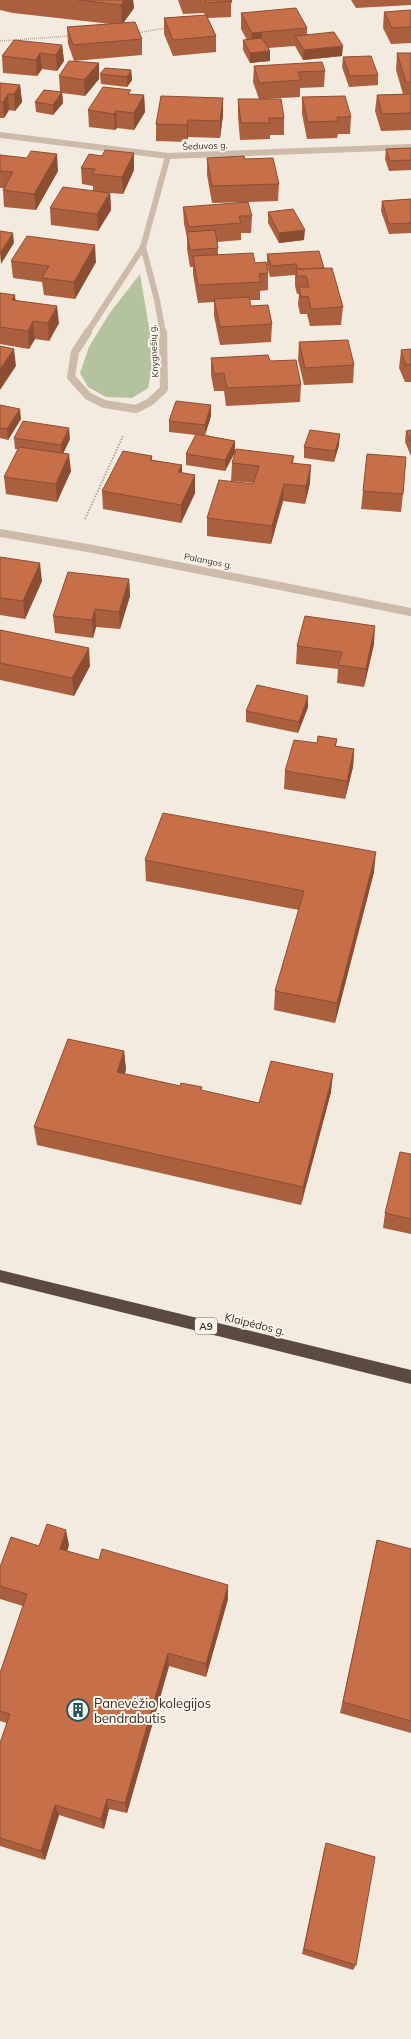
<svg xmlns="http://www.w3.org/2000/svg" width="411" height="2039" viewBox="0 0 411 2039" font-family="Mulish,sans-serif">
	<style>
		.green { fill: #b4c29e }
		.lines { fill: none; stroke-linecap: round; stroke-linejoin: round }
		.path-far1 { stroke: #b7a594; stroke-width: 1.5; stroke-dasharray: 1 1; stroke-linecap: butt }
		.path { stroke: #b7a594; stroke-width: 2; stroke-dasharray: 1.5 1.5; stroke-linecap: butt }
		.street-far1 { stroke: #cba; stroke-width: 6 }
		.street { stroke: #cba; stroke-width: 8 }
		.highway { fill: #5a4a41; fill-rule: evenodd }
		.wall { fill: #aa5f3f }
		.shaded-wall { fill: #8b4e33 }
		.building { fill: #c66f49; stroke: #8b4e33 }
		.labels { text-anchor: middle; stroke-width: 4; stroke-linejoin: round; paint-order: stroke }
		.far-street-label { font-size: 9px; fill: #392f2a; stroke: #faf4eb }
		.shield { fill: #faf4eb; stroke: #736a64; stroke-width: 1 }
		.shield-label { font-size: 10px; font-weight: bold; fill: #392f2a }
		.street-label { font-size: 11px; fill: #392f2a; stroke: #faf4eb }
		.near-poi-label { font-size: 13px; fill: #392f2a; stroke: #faf4eb; text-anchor: start }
	</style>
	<rect width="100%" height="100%" fill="#f3ebdf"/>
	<!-- green -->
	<path class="green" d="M140,274L154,357L148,388L132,398L106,397L88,387L80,373L89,347L109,314Z"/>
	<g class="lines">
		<!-- path-far1 -->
		<path class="path-far1" d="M136,33L167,28
			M0,41L69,36"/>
		<!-- path -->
		<path class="path" d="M85,519L123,436"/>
		<!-- street-far1 -->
		<path class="street-far1" d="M0,135L168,156L411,147
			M143,247L168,156
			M87,333L143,247L157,300L163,333"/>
		<!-- street -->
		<path class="street" d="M88,332L75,352L71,377L88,396L104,404L136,409L150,402L164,389L163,332
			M0,533L93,549L411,612"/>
		<!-- highway -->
		<path class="highway" d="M0,1270L411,1370V1384L0,1282Z"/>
	</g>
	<!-- wall -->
	<path class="wall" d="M0,0H133L134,8L123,23L142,39V55L74,61L68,44L67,27L111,24L13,13L0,10Z
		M178,0H232V3H231V17L208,18L216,36V52L173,56L164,34V18L205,15L204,13L183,14Z
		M351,0H411V5L356,8Z
		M411,10V43L391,44L383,28L384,12Z
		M241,13L307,28V35L342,56L303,60L295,46L268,48L270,61L250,63L243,50V40H247L241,29Z
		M62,45L64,61L57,71L42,69L37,76L3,73L2,56Z
		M397,53H411V130L381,131L375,111L377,95L403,94L396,70Z
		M343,57L378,75V85L349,87L342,67Z
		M99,63V79L85,96L62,93L63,103L53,115L36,112L35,102L60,92L59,76Z
		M254,66L325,71L324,87L300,88V97L264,99L284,118V135H270V139L240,140L238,116V99H259L253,82Z
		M131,70L132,80L127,87L101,84L100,74Z
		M0,83L20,85L22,102L15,111L9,110L4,118H0Z
		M131,94L144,95L145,112L134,130L117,128L115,130L89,127L88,110Z
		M302,97L351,117L350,134H338L337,138L307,139L302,114Z
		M223,98V115L220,138L188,137L187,142L156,141V124Z
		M411,148V170L389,171L385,159L386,149Z
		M134,153V170L123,194L110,193L111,210L98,231L51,225L50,208L93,190V186L82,184L81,168L102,156Z
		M0,155L58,171L36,210L4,207L3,190L4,188H0Z
		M207,158L245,159L279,184L278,201L212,203L207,175Z
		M411,199V233L389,234L381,211L382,201Z
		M183,207L252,216L251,233H241V240L217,242L218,248V255L255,263L268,273V290L260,291V300H250L251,306L272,324L271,342L220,345L214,316V302L198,303L193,274V267H190L187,249V237L184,224Z
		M268,212L304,240L279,243L268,223Z
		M267,254L324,268L343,307L341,325L310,326L307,314H300L298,304L299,294H297L295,286V275L270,277L267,265Z
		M11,261L96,262L75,299L44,295L42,282L13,278Z
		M0,293L15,295V300L59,323L49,341L35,339L29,349L0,344Z
		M299,342L354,365L353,383L304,385L298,360Z
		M411,349V382H405L399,368L401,350Z
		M211,358L270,361L301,385L300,402L226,406L224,391H214L211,375Z
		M0,405L21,419L8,440L0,438Z
		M211,405V416L205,435L235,441V452L225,471L186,465V454L196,435L169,432V421Z
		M411,430V456L405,442L406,431Z
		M14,438L70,439L63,453L71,471L57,502L6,494L4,477L18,449H15Z
		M339,445L334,462L304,458V447Z
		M152,456V460L182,465V473L195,493L181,523L103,509L102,491Z
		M294,456L293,463L310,483L305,504L283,501L271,544L207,536V518L253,484L254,483L231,481L232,463Z
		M363,491L403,494L401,512L361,509Z
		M0,557L42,581L25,619L0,615Z
		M129,579L130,596L120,629L96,627L93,638L55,633L53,616Z
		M0,630L90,666L74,696L0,680Z
		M374,644L364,687L337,683L338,669L296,664L297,646Z
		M308,707L298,733L246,722V711Z
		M337,739L336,746L354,749L353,767L345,799L284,789L285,771L317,743Z
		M145,860L374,872L335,1023L274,1010L275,991L299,910L146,881Z
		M124,1051L126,1070L124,1074L259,1103L331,1092L301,1205L37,1145L34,1127Z
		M411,1154V1234L383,1228L385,1213Z
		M377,1540L411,1549V1733L340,1713Z
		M69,1545L67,1551L99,1560L228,1585V1599L206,1677L169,1666L127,1813L109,1809L104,1829L59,1815L45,1860L0,1846V1743L7,1723L0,1721V1673L23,1606L0,1599V1567L39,1546Z
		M326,1843L356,1965L353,1970L302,1954L324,1850Z"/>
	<!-- shaded-wall -->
	<path class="shaded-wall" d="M124,0H133L134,8L122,25L121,5Z
		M262,32V48L251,49L252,33Z
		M62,45L64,61L57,71L56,55Z
		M343,46L342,56L303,60L304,50Z
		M270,51V61L250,63V53Z
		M40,53L42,69L37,76L36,60Z
		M99,63V79L85,96L84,80Z
		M131,70L132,80L127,87V77Z
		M20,85L22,102L15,111L14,94Z
		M62,92L63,103L53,115V105Z
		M8,94L9,110L4,118L3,102Z
		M144,95L145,112L134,130V113Z
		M223,98V115L220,138V121Z
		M116,111L117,128L115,130L114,114Z
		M188,120V137L187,142V125Z
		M134,153V170L123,194L122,177Z
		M57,154L58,171L36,210L34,194Z
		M110,193L111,210L98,231L97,214Z
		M305,230L304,240L279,243V233Z
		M13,233L14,243L1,264L0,253Z
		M95,245L96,262L75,299L74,282Z
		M15,295L17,312L12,300Z
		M57,306L59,323L49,341L48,323Z
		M33,321L35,339L29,349L28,331Z
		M14,349L16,366L0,390V369Z
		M211,405V416L205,435V425Z
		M20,409L21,419L8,440L7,429Z
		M69,428L70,439L62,456L61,445Z
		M340,434L339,445L334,462L335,451Z
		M235,441V452L225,471V460Z
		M69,454L71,471L57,502L56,484Z
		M182,465V483L178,472Z
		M311,465L310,483L305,504L306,486Z
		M195,475V493L181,523V505Z
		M284,484L283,501L271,544L272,526Z
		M40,563L42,581L25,619L23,601Z
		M129,579L130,596L120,629L119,612Z
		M95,609L96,627L93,638L92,620Z
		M375,626L374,644L364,687L366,669Z
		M89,648L90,666L74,696L72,678Z
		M308,696V707L298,733L299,722Z
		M354,749L353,767L345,799L347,781Z
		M376,852L374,872L335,1023L337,1003Z
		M124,1051L126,1070L118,1091L117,1072Z
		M333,1074L331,1092L301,1205L303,1187Z
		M66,1530L69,1545L63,1564L60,1549Z
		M228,1585V1599L206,1677V1664Z
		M168,1653L169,1666L127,1813L125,1803Z
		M107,1799L109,1809L104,1829L101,1819Z
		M55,1805L59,1815L45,1860L41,1851Z"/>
	<!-- building -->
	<path class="building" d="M78,0H124L121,5Z
		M205,0H231V1L206,3Z
		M296,8L307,28L252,33L241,13Z
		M411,10V27L392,28L384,12Z
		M206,15L216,36L173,40L164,18Z
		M135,22L142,39L73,45L67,27Z
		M334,32L343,46L304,50L295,36Z
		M262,38L270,51L250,53L243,40Z
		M14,40L62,45L56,55L40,53L36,60L2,56Z
		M397,53H411V82H406Z
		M371,56L378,75L350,76L343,57Z
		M69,61L99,63L84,80L59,76Z
		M322,62L325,71L298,72L301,80L259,83L254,66Z
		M105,68L131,70L127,77L100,74Z
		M0,83L20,85L14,94H8L3,102H0Z
		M103,87L131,90L128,94L144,95L134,113L116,111L114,114L88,110Z
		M44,90L62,92L53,105L35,102Z
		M411,94V113L382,114L377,95Z
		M161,96L223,98L220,121L188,120L187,125L156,124Z
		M345,96L351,117H337L338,121L308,122L302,97Z
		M238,99H281L284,118H269L270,123H241Z
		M411,148V160L390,161L386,149Z
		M105,150L134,153L122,177L92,174L95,169L81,168L89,154L102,156Z
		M31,151L57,154L34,194L3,190L13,172L0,171V155L27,158Z
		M244,156L245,159L273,158L279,184L212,186L207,158Z
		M63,187L110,193L97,214L50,208Z
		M411,199V223L389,224L382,201Z
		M248,202L252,216H239L241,223L189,227L183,207Z
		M293,209L305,230L279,233L268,212Z
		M215,230L218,248L190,250L187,232Z
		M0,231L13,233L0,253Z
		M27,236L95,245L74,282L42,278L49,266L11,261Z
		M319,251L324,268L298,269L296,264L271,266L267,254Z
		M253,253L255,263L266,262L268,273L259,274L261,282L198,285L193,256Z
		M332,268L343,307L311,309L308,296L301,297L299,287H309L306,276H297L296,269Z
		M0,293L15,295L12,300L57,306L48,323L33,321L28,331L0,327Z
		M249,297L251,306L268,305L272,324L220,327L214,299Z
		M348,340L354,365L305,368L299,342Z
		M0,346L14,349L0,369Z
		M411,349V364L406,365L401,350Z
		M268,355L270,361L296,360L301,385L227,388L224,373L214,374L211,358Z
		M176,401L211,405L205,425L169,421Z
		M0,405L20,409L7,429L0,428Z
		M23,421L69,428L61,445L14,438Z
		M310,430L340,434L335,451L304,447Z
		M411,430V442L406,431Z
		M196,434L235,441L225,460L186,454Z
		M19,447L69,454L56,484L4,477Z
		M236,449L294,456L291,463L311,465L306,486L284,484L272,526L207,518L219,480L253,484L259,466L232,463Z
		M123,451L152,456L150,460L182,465L178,472L195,475L181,505L102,491Z
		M367,454L406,457L403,494L363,491Z
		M0,557L40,563L23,601L0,598Z
		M68,572L129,579L119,612L95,609L92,620L53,616Z
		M305,616L375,626L366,669L338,665L342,652L297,646Z
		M0,630L89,648L72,678L0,663Z
		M257,685L308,696L299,722L246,711Z
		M318,736L337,739L335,746L354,749L347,781L285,771L294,740L317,743Z
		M163,813L376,852L337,1003L275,991L304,891L145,860Z
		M68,1039L124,1051L117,1072L180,1086L181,1083L202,1087L201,1090L259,1103L271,1061L333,1074L303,1187L34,1127Z
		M400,1152L411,1154V1219L385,1213Z
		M47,1524L66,1530L60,1549L99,1560L102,1549L228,1585L206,1664L168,1653L125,1803L107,1799L101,1819L55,1805L41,1851L0,1838V1743L10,1714L0,1711V1673L27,1594L0,1586V1567L11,1537L39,1546Z
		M377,1540L411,1549V1721L343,1702Z
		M326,1843L375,1857L356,1965L304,1949Z"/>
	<!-- icons -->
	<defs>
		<g id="building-ring" transform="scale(1.15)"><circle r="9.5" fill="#faf4eb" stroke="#1f535b" stroke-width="1.5"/><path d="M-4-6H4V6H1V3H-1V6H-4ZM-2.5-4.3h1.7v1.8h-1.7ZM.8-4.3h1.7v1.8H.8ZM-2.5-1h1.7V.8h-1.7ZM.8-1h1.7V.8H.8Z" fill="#1f535b"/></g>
	</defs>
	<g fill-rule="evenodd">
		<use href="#building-ring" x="78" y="1710"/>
	</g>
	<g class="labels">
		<!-- far-street labels -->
		<g class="far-street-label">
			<text transform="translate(205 146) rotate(-2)" y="3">Šeduvos g.</text>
			<text transform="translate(154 351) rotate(-93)" y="3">Knygnešių g.</text>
			<text transform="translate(208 561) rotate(11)" y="3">Palangos g.</text>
		</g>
		<!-- shield labels -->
		<rect class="shield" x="195" y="1318" width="22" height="16" rx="3"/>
		<g class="shield-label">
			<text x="206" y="1330">A9</text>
		</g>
		<!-- street labels -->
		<g class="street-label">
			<text transform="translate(255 1324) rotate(14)" y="4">Klaipėdos g.</text>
		</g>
		<!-- near-poi labels -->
		<g class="near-poi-label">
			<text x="94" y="1708">Panevėžio kolegijos<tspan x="94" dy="15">bendrabutis</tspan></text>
		</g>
	</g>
</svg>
